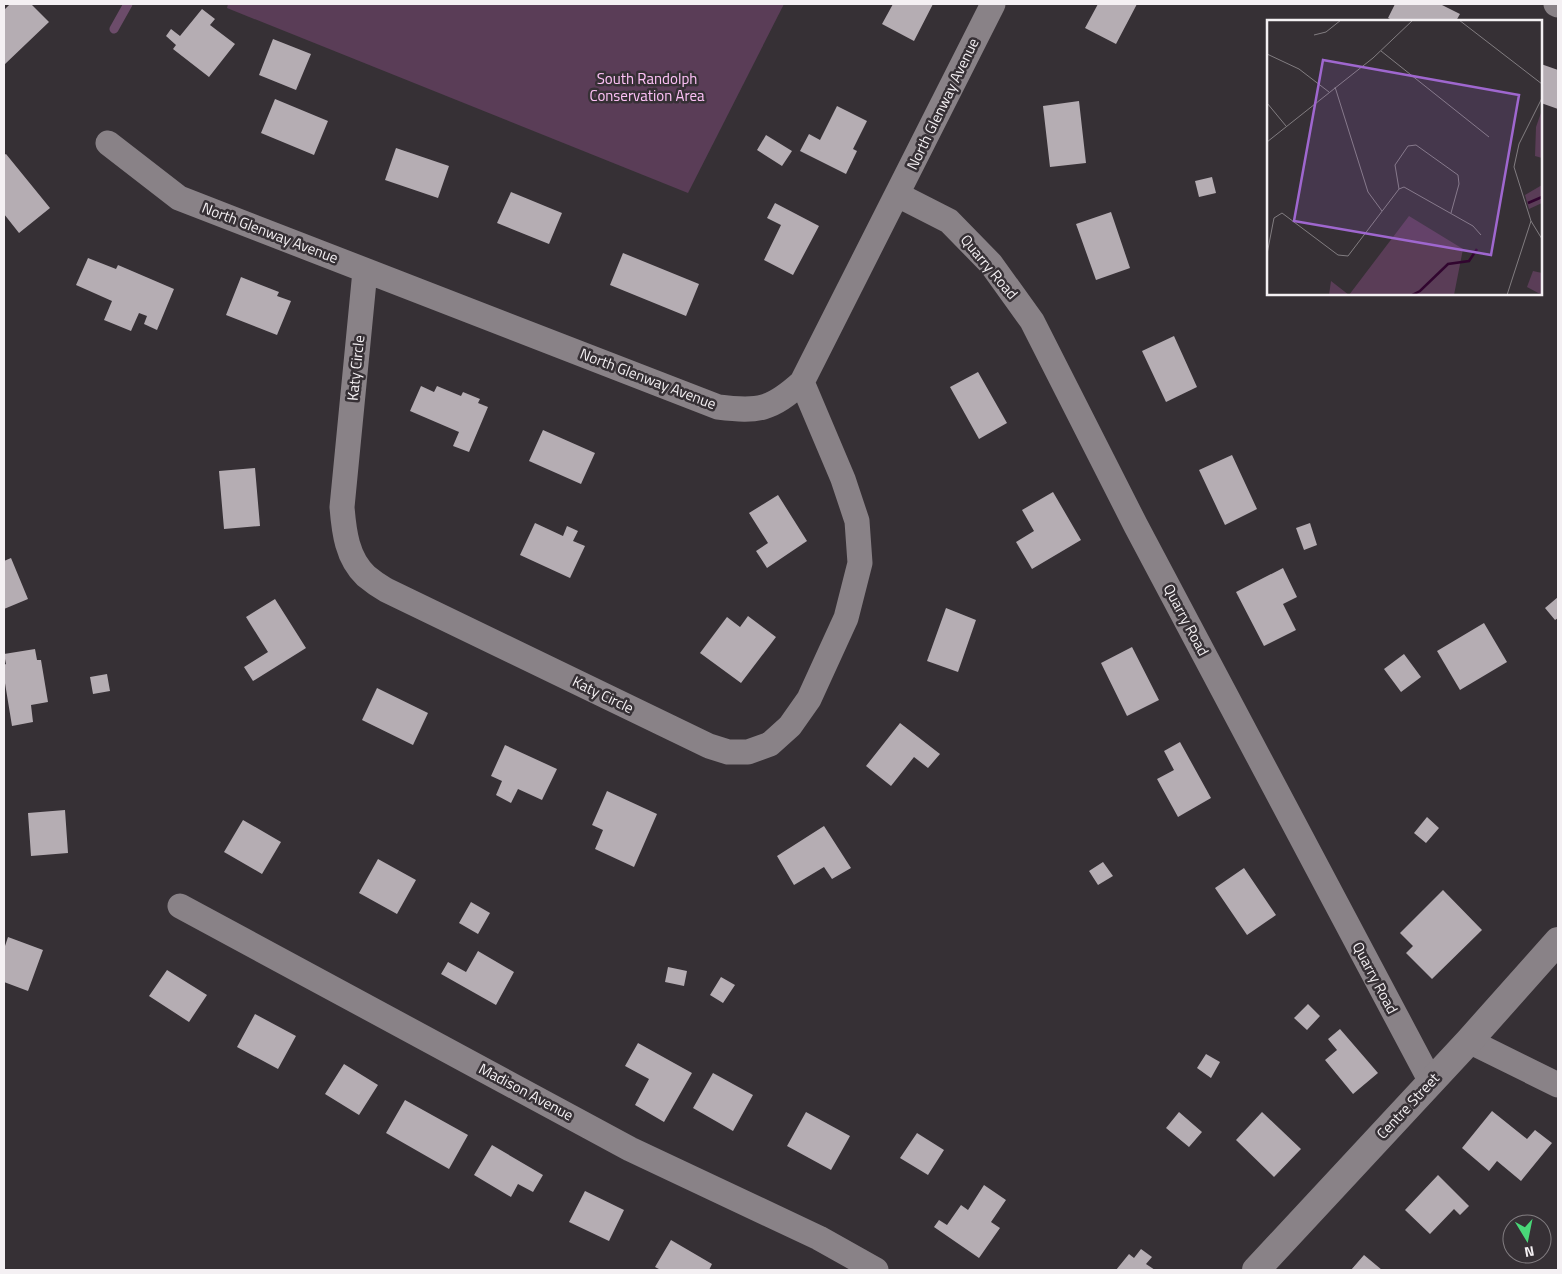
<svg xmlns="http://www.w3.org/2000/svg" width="1562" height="1274" viewBox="0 0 1562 1274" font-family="'Titillium Web',sans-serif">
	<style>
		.green { fill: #5a3d57 }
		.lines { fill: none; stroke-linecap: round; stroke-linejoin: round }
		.stream { stroke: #6c4c6a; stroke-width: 9 }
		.building { fill: #b5adb3 }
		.street { stroke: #898287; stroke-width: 25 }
		.secondary { stroke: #898287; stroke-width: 28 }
		.labels { text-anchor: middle; stroke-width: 5; stroke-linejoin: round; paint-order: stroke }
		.park-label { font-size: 15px; fill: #fec2f7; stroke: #363035 }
		.street-label { font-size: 15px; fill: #f4f0f3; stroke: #363035 }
		.inset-river { fill: none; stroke: #31052f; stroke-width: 2.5 }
		.inset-road { fill: none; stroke: #827d81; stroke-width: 1 }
		.view { fill: #9f67cf; fill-opacity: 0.15; stroke: #9f67cf; stroke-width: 2.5 }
		.inset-edge { fill: none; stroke: #f4f0f3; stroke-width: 2.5 }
	</style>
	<rect width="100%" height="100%" fill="#363035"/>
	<!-- green -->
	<path class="green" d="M228,4H784L688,193L227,8Z"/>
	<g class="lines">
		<!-- stream -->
		<path class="stream" d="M114,29L128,4"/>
	</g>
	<!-- building -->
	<path class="building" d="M10,4H31L49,22L4,65V10Z
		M893,4H933L914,41L882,24Z
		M1098,4H1137L1116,44L1085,28Z
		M1395,4H1440L1460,14L1456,21H1394L1388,18Z
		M202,9L215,19L210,25L235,44L209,77L173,49L176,45L166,36L171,29L180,36Z
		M273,39L311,54L296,90L259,75Z
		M1541,64L1558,70V109L1541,103Z
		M275,99L328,121L314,155L261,133Z
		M1079,101L1086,163L1050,167L1043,106Z
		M837,106L867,121L853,149L857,151L846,174L800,151L809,134L820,140Z
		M766,135L792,151L782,166L757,150Z
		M396,148L449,166L438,198L385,180Z
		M6,154L50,208L19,233L4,214V155Z
		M1212,177L1216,193L1199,197L1195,181Z
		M511,192L562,213L549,244L497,223Z
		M775,203L819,226L793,275L764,260L781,225L767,218Z
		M1111,212L1130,268L1096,280L1076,224Z
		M623,253L699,284L686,316L610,285Z
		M88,258L116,269L118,265L174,289L157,330L144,324L147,316L139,313L131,331L104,320L112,301L76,285Z
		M241,277L279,292L277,296L291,301L277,335L226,315Z
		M1174,336L1197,387L1166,402L1142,351Z
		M978,372L1007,423L979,439L950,387Z
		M421,386L434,392L437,386L461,396L463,392L480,399L478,403L488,407L469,452L453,446L459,432L410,411Z
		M543,430L595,453L581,484L529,461Z
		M1232,455L1257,509L1225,525L1199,470Z
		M255,468L260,526L224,529L219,471Z
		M1053,492L1081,540L1032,569L1016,542L1034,531L1022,510Z
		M778,495L807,541L767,568L756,551L768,543L749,513Z
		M535,523L563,536L567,526L578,531L573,541L585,546L570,578L520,555Z
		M1310,523L1317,545L1304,550L1296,528Z
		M11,558L28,599L4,609V561Z
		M1283,568L1297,597L1283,604L1296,630L1264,646L1236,592Z
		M1558,597V618L1555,620L1545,608Z
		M275,599L306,648L253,681L244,667L268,652L246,617Z
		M946,608L976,620L958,672L927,661Z
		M748,616L776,637L741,683L700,653L727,617L740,627Z
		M1484,623L1507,662L1460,690L1437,651Z
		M1132,647L1159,700L1127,716L1101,663Z
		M35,649L37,660H41L48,702L31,705L33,722L12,726L4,677V665L6,664L4,654Z
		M1404,654L1421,677L1401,692L1384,669Z
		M107,674L110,691L93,694L90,677Z
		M377,688L428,713L413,745L362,720Z
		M900,723L940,754L928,768L914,757L891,786L866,766Z
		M1180,742L1211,798L1178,817L1157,779L1174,770L1164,751Z
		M505,745L557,769L542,800L518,789L511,803L496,795L502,781L491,776Z
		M607,791L657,814L634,867L595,849L603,830L592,825Z
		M65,810L68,853L31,856L28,813Z
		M1427,817L1439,828L1426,843L1414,833Z
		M243,820L281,842L262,874L224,852Z
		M824,826L851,868L832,879L824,867L794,885L777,856Z
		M378,859L416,880L397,914L359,893Z
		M1103,862L1113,876L1098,885L1089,871Z
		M1244,868L1276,915L1247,935L1215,888Z
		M1443,890L1482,930L1432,979L1406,953L1413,946L1400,933Z
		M471,902L490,913L478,934L459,923Z
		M8,937L43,950L28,991L4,982V949Z
		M478,951L514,972L496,1005L441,974L448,962L466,972Z
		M668,967L687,971L684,986L665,982Z
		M167,970L207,995L189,1022L149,996Z
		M721,977L735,985L723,1003L710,995Z
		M1308,1004L1320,1016L1307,1030L1294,1018Z
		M255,1014L296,1036L278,1069L237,1047Z
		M1340,1029L1378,1073L1353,1094L1325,1060L1337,1050L1328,1039Z
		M638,1043L692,1073L664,1122L635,1105L649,1079L625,1066Z
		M1206,1054L1220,1062L1211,1078L1197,1068Z
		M344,1064L378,1085L359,1115L325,1094Z
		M713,1073L753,1095L733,1131L693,1108Z
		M405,1100L468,1135L449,1169L386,1133Z
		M1492,1111L1527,1139L1535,1130L1552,1143L1521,1181L1497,1161L1489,1171L1462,1148Z
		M806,1112L850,1136L831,1170L787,1146Z
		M1179,1112L1202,1132L1189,1147L1166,1128Z
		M1262,1112L1301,1149L1274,1177L1236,1140Z
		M917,1133L944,1150L928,1175L900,1158Z
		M492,1145L543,1175L533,1192L518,1184L511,1197L474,1175Z
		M1438,1175L1469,1206L1460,1215L1454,1209L1430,1234L1405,1210Z
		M984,1185L1006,1200L991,1222L1000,1228L979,1258L934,1227L939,1220L947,1225L961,1205L968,1210Z
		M585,1191L624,1210L609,1241L569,1222Z
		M671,1240L712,1264L709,1270H661L655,1267Z
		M1141,1249L1152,1257L1146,1264L1155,1270H1116L1129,1254L1134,1258Z
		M1364,1255L1382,1270H1351Z"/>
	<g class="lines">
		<!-- street -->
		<path class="street" d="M1556,4L1558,5
			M108,143L179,198L718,407C759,412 771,410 802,382L993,4
			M898,195L949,221L991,264L1032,321L1136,526L1431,1082
			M365,271L342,507C344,532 347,558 366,576C372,581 379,586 386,590L709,746L728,752H748L770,744L790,726L809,699L846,618L860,563L857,521L843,479L802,382
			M180,906L630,1149L819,1238L876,1270
			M1469,1041L1558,1085"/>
		<!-- secondary -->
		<path class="secondary" d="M1256,1270L1469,1041L1558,941"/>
	</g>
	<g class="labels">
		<!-- park labels -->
		<g class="park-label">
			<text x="647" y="84">South Randolph<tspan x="647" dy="17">Conservation Area</tspan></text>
		</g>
		<!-- street labels -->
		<g class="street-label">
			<text transform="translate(943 104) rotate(-64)" y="5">North Glenway Avenue</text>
			<text transform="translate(270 233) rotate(21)" y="5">North Glenway Avenue</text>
			<text transform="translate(989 267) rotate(50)" y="5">Quarry Road</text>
			<text transform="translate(356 368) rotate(-84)" y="5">Katy Circle</text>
			<text transform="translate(648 379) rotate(21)" y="5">North Glenway Avenue</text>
			<text transform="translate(1186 620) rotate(62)" y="5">Quarry Road</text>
			<text transform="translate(603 695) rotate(26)" y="5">Katy Circle</text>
			<text transform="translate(1375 978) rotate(62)" y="5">Quarry Road</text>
			<text transform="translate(526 1092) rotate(28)" y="5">Madison Avenue</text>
			<text transform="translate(1408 1106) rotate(-47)" y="5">Centre Street</text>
		</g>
	</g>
	<!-- overview -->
	<g transform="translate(1267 20)">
		<rect width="275" height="275" fill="#363035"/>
		<path d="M275,90V138L268,136L269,107ZM275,165V183L262,189L258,175ZM142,196L196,229L187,275H82ZM266,251L275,253V275L260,267ZM64,261L82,275H62Z" fill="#5a3d57"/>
		<path class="inset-river" d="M261,183L275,177M145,275L153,271L181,244L202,241L210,229"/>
		<path class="inset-road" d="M192,0L275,64M47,15L59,12L74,0M114,31L222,117M0,34L32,49L62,72M68,67L101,172L115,191M275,78L252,124L247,147L264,201L275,219M0,83L19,106M0,122L106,38L146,0M132,169L128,145L141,126L149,125L191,155L192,164L184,193M0,234L7,198L15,193L71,235L81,236L132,169L137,167L206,206L214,215M240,275L264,201"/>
		<path class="view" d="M56,40L252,75L224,235L27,201Z"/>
		<rect width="275" height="275" class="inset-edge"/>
	</g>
	<!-- border -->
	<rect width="1562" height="1274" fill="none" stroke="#f4f0f3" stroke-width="10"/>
	<!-- north arrow -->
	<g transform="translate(1527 1239) rotate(170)"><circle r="24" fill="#363035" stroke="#827d81"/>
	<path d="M0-4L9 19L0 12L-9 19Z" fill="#49d778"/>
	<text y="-8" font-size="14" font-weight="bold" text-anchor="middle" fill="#f4f0f3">N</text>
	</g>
</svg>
